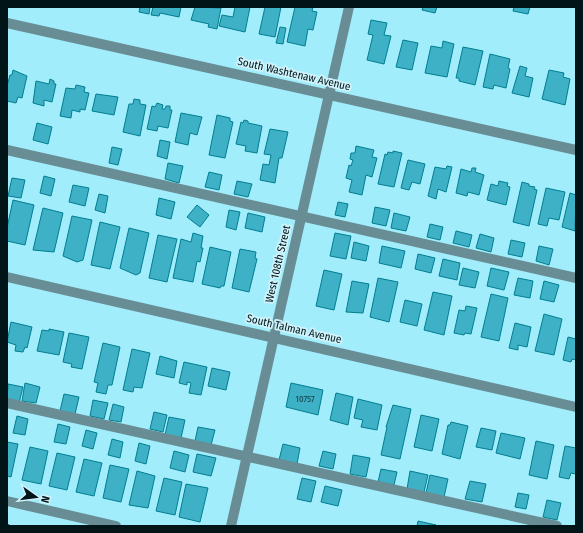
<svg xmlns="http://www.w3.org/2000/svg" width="583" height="533" font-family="'Fira Sans Condensed',sans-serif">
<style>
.building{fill:#3fb1c6;stroke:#007e90}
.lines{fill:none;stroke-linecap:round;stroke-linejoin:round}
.minor{stroke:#688d95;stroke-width:10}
.rail{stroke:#234248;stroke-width:3;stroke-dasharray:6 3;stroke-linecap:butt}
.labels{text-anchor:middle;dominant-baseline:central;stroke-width:3.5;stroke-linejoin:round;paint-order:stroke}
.number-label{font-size:9px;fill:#103b44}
.street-label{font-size:11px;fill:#011418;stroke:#d0f3fb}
</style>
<rect width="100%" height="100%" fill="#a2edfc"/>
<!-- building -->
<g class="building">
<polygon points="135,7 150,7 149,14 139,12 140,8"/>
<polygon points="153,7 181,7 179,17 160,13 159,16 151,15"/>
<polygon points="195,7 221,8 217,29 208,27 209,24 191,20"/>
<polygon points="235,7 250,7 245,32 219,26 222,15 233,17"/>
<polygon points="265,7 281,7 275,37 259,34"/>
<polygon points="295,7 313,7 312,11 317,12 313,30 308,29 305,46 287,42"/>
<polygon points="423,7 437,7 435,13 422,10"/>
<polygon points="514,7 530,7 528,14 513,11"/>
<polygon points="371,20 387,23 384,35 391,36 384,64 367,60 373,35 368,34"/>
<polygon points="280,27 286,28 283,44 276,43"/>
<polygon points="403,40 418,43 412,70 396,67"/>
<polygon points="443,41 454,44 447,77 425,73 431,46 442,48"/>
<polygon points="463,47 483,51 475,85 459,81 459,78 456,78"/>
<polygon points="490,54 510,59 508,68 510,69 506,88 494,85 493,89 483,87"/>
<polygon points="520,66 527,68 525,76 533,78 529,97 512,93"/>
<polygon points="13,70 27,76 22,98 18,97 16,103 7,101 7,86 10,75 12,75"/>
<polygon points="549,70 564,73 563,77 570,79 565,105 542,99"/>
<polygon points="50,79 54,81 54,84 56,84 52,102 44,100 44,106 33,103 36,81 49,84"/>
<polygon points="76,85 85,87 84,92 89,93 85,110 80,109 80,112 72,110 71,118 60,116 66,88 75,89"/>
<polygon points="96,94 118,97 114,115 92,111"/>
<polygon points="134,99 140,100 140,104 146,105 140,136 123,132 129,104 133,104"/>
<polygon points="157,103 163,105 162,109 165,109 166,106 170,106 170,110 172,110 168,128 158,126 157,131 147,129 152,106 155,107"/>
<polygon points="181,113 202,117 197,135 190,133 188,145 175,142"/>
<polygon points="217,115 230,118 230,121 233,122 225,158 209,155"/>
<polygon points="244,120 248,121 248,123 262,126 257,153 245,151 246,146 236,144 241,122 243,123"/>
<polygon points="37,123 52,127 48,144 33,140"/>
<polygon points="270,129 288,132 282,158 279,158 275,183 260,180 263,164 269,165 271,155 264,154"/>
<polygon points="160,140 170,142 167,159 157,156"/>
<polygon points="356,146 374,150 372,157 377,158 372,177 366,175 362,195 349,192 352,180 346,178 349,165 351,166 353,160 350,159 351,153 355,153"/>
<polygon points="112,147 122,149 118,165 109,163"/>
<polygon points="393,151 402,153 394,187 378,184 385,154 387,155 388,152 393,153"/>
<polygon points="408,160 425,164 420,184 412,182 409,190 401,188"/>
<polygon points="168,163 183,166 179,183 165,179"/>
<polygon points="447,166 452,167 446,192 438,189 436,199 428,196 435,167 446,169"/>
<polygon points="472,168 476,168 475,172 484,175 479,195 468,192 467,196 456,193 461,169 471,172"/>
<polygon points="209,172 222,175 219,190 205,187"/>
<polygon points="44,176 55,179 51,196 40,193"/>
<polygon points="12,178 25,180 21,198 8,196"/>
<polygon points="237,181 252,184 248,197 234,194"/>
<polygon points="499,181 508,183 507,186 510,187 506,205 487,200 491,184 498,186"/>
<polygon points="522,182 529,184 529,186 535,187 534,189 537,190 529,226 513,222"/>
<polygon points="73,185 89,188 85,206 69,202"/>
<polygon points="546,188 565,192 559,220 549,218 547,226 538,224"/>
<polygon points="570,193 576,195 575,231 562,227"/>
<polygon points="99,194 108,196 105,213 95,210"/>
<polygon points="159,198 175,202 171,219 156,215"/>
<polygon points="13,200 34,205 25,245 7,241 7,228"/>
<polygon points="338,202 348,204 345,217 335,215"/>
<polygon points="197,205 209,215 200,227 187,217"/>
<polygon points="375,207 390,210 386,226 372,223"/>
<polygon points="43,208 63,213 54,252 33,250"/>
<polygon points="229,210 240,212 236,230 226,227"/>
<polygon points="248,213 265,217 262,232 245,228"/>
<polygon points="394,213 410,217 406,231 391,228"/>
<polygon points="72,216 92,220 83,260 77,262 63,256"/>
<polygon points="100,222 120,227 110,269 91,265"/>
<polygon points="430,224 443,227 440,240 427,237"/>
<polygon points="129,228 149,233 140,273 136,275 120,268"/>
<polygon points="456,231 472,235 469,247 453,243"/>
<polygon points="193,233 203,236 201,248 203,248 200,262 197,261 193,282 173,278 181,239 191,242"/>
<polygon points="335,233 351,236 346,259 330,256"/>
<polygon points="480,234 494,238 491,252 476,248"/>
<polygon points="158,235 177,239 167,282 149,278"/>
<polygon points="511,240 525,243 522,257 508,254"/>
<polygon points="354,242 369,246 366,261 351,258"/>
<polygon points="382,246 405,251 401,268 379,263"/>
<polygon points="539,246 553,249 549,265 536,261"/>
<polygon points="210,247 231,252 224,286 221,286 220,288 202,284"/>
<polygon points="240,249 256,252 255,258 257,259 249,292 232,288"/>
<polygon points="418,254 435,258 431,273 415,269"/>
<polygon points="443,259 460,263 457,280 439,276"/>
<polygon points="463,268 479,272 475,288 459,285"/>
<polygon points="491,268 509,272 504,290 487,286"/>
<polygon points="324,270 342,274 334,310 316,306"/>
<polygon points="378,278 398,282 389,322 370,317"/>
<polygon points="518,278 533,281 530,298 514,295"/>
<polygon points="352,281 369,284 363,313 346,312"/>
<polygon points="544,281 559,285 554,302 540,299"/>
<polygon points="433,292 452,296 444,335 424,330"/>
<polygon points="491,294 508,298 499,341 481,337"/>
<polygon points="405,300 422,304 417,326 400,322"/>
<polygon points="466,306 477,308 471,334 465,333 464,335 454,333 459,310 465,311"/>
<polygon points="544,314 562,319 554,355 535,351"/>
<polygon points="11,322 32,327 27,348 25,347 23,352 15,351 16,345 7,342"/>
<polygon points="515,323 531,327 527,347 518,345 518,350 509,348"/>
<polygon points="49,329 64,332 59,355 37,351 42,330 49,331"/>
<polygon points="69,333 89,337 82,369 71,367 72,364 63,362"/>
<polygon points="568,337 576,339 576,360 572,359 571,362 563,360"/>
<polygon points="103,343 120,347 112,385 108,385 106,394 96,392 98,383 94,382"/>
<polygon points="132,349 150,353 142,388 134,387 133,392 123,390"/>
<polygon points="160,356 177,361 174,378 156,374"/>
<polygon points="184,362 207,367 201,395 189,393 191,383 187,382 187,385 179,383"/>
<polygon points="212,368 230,372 226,390 208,386"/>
<polygon points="25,383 40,387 36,403 22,401"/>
<polygon points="291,383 323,390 318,415 286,407"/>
<polygon points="8,384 23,387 19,403 7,400"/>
<polygon points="336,393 353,397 348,425 330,420"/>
<polygon points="64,394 79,397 75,414 60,411"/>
<polygon points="358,399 382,405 377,430 361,427 363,420 354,418"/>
<polygon points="93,400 108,403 104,419 90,416"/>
<polygon points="113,404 124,407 121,422 109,420"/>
<polygon points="393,405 411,409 400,459 381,455 387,427 386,427"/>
<polygon points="154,412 167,415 163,432 150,429"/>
<polygon points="421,415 439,419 432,451 414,447"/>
<polygon points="17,416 28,419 25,435 13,433"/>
<polygon points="169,417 185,420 181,438 165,435"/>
<polygon points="451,422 468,426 460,459 442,454 448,425 450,425"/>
<polygon points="58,424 70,427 66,444 54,442"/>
<polygon points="198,427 215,430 211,445 195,441"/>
<polygon points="481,428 496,431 492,450 476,447"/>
<polygon points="86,430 97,433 93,449 82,446"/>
<polygon points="501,433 525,438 520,459 496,453"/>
<polygon points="112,439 123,442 120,458 108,455"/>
<polygon points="536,441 554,445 547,479 529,475"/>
<polygon points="7,442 18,444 11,477 7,476"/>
<polygon points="139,443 150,446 146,464 135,461"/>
<polygon points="283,444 300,448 297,464 279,460"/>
<polygon points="565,446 576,448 576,474 571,473 569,479 559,477"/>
<polygon points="30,447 48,451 41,484 22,480"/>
<polygon points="174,451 189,455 185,472 170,468"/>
<polygon points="323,451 336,454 333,469 319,466"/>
<polygon points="57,453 75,457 67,490 49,486"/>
<polygon points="197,454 216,458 211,476 193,472"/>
<polygon points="353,455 370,458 366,477 350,474"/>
<polygon points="84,459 102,463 94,496 76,492"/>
<polygon points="110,465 129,469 121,502 103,498"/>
<polygon points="381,469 397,472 394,485 378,482"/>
<polygon points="137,471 155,476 148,508 129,505"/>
<polygon points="410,471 428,475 424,492 407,489"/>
<polygon points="430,475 448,479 444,497 426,493"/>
<polygon points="164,478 182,482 175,515 156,511"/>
<polygon points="302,478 316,481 311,502 297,499"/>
<polygon points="470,481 486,484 482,502 465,499"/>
<polygon points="186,484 208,488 200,522 179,517"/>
<polygon points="325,486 342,490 338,506 321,502"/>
<polygon points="518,493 529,495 526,509 515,507"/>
<polygon points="547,500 561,503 557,520 543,517"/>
<polygon points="418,521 436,525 417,526"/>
</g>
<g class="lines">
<!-- minor -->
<g class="minor">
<polyline points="7,23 576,150"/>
<polyline points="7,150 576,278"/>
<polyline points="7,277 576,407"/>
<polyline points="7,403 557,526"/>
<polyline points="7,501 116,526"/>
<polyline points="231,526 349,7"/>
</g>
<!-- rail -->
<polyline class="rail" points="7,525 9,526"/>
</g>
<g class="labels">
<!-- number labels -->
<g class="number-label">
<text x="305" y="399">10757</text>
</g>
<!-- street labels -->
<g class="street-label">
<text transform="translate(294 74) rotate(13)">South Washtenaw Avenue</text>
<text transform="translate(278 264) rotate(-77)">West 108th Street</text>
<text transform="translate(294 329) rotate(13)">South Talman Avenue</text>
</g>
</g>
<!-- border -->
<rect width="583" height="533" fill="none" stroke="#011418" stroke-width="16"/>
<!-- north arrow -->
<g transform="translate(36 497) rotate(104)" stroke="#d0f3fb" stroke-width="3" paint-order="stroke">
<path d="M0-3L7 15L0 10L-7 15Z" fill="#011418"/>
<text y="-6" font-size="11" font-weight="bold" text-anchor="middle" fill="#011418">N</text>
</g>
</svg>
